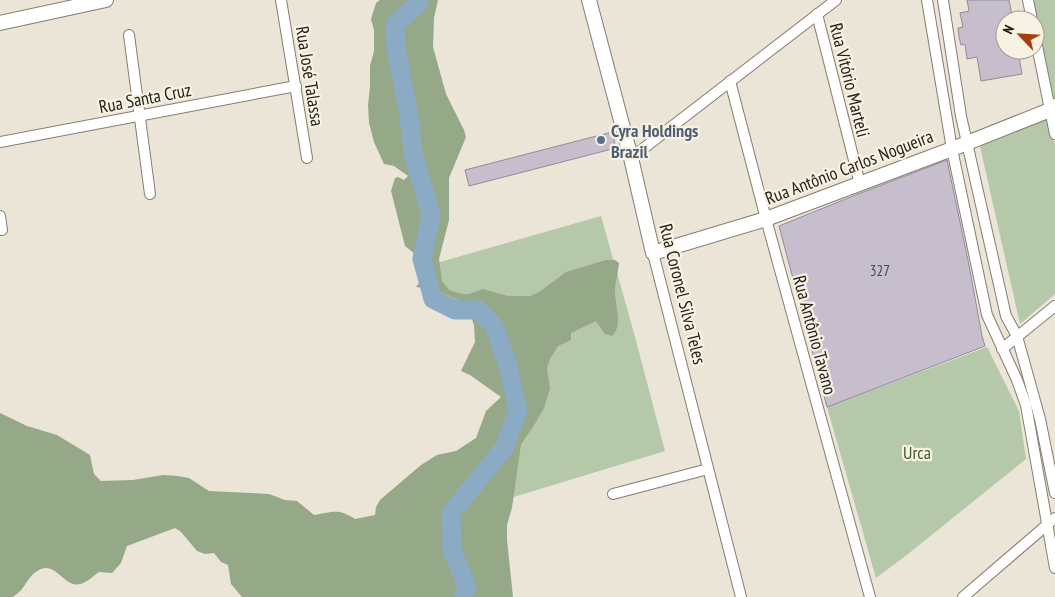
<svg xmlns="http://www.w3.org/2000/svg" width="1055" height="597" font-family="'PT Sans Narrow',sans-serif">
<style>
.green{fill:#b6c8aa}
.forest{fill:#95a888}
.lines{fill:none;stroke-linecap:round;stroke-linejoin:round}
.river{stroke:#8aabc3;stroke-width:19}
.building{fill:#c6becc;stroke:#928b98}
.minor-casing{stroke:#837e70;stroke-width:12}
.major-casing{stroke:#837e70;stroke-width:16}
.minor{stroke:#fff;stroke-width:10}
.major{stroke:#fff;stroke-width:14}
.service-dot{fill:#5c6f8a;stroke:#f8f2e3;stroke-width:2}
.labels{text-anchor:middle;dominant-baseline:central;stroke-width:4.5;stroke-linejoin:round;paint-order:stroke}
.number-label{font-size:15px;fill:#4b4846}
.street-label{font-size:18px;fill:#22201a;stroke:#f8f2e3}
.service-label{font-size:18px;font-weight:bold;fill:#4e5e75;stroke:#f8f2e3;text-anchor:start}
.park-label{font-size:18px;fill:#3e5928;stroke:#f8f2e3}
</style>
<rect width="100%" height="100%" fill="#eae5d6"/>
<!-- green -->
<g class="green">
<polygon points="1028,0 1055,0 1055,106 1050,110 1035,35 1035,20"/>
<polygon points="1048,114 1055,145 1055,294 1020,324 979,142"/>
<polygon points="601,216 634,333 665,451 458,514 522,412 482,304 457,303 437,297 433,264"/>
<polygon points="987,347 1019,411 1026,459 908,554 876,578 827,407"/>
</g>
<!-- forest -->
<path class="forest" d="M380,0H438L434,18L433,47L446,94L464,130L466,137L449,178V220L439,259L442,281L449,290L462,294H469L483,289L508,296H530L539,292L566,272L606,260H615L619,263C618,272 616,280 615,288C614,303 624,325 612,336L605,334L596,321L571,333V340L558,346L550,359L547,368L550,388L544,408L533,427L521,444L512,508L507,525V540L513,597H242L231,584L228,565L221,562L214,553L205,554L197,551L181,532L175,528L127,546L121,563L112,573L99,572C94,575 89,581 83,583C66,591 57,562 41,569C31,573 28,581 22,589C20,592 16,594 13,597H0V413L27,426L57,435L90,455L94,474L101,481L133,480L163,475L178,476L189,478L209,491L269,494L285,500L297,501L314,515C333,512 338,508 355,519L375,515L376,507L380,500L421,465L437,455L456,451L476,438L486,411L501,397L470,375L461,371L475,342L474,325L468,309L456,299L439,291L424,288L416,287L425,275L427,267L425,262L405,246L391,191L395,178L398,177L404,180L408,176L394,166L384,164L374,142L369,123L368,105L370,86V66L374,51V30L371,19L376,3Z"/>
<g class="lines">
<!-- river -->
<polyline class="river" points="419,0 418,4 395,24 396,48 409,117 413,153 431,215 422,259 433,299 455,310 479,310 494,326 508,366 518,410 504,448 451,513 452,550 467,587 464,597"/>
</g>
<!-- building -->
<g class="building">
<polygon points="967,0 1009,0 1013,20 1005,20 1005,50 1018,50 1022,74 981,81 977,57 967,59 965,44 961,45 959,37 958,28 963,27 960,13 969,11"/>
<polygon points="612,132 616,148 469,186 465,170"/>
<polygon points="947,160 969,265 982,336 985,346 827,407 779,226 853,196"/>
</g>
<g class="lines">
<!-- minor casing -->
<g class="minor-casing">
<g id="minor">
<polyline points="281,0 307,158"/>
<polyline points="927,0 952,149 987,315 1017,380 1026,405 1055,568"/>
<polyline points="943,0 961,116 1006,316 1017,336 1040,419 1055,493"/>
<polyline points="1028,0 1032,20"/>
<polyline points="817,14 860,184"/>
<polyline points="129,35 150,194"/>
<polyline points="1035,36 1055,134"/>
<polyline points="730,81 766,219 870,597"/>
<polyline points="0,142 296,86"/>
<polyline points="631,158 836,0"/>
<polyline points="0,216 2,230"/>
<polyline points="653,253 741,597"/>
<polyline points="1002,349 1055,306"/>
<polyline points="613,494 708,469"/>
<polyline points="963,597 1055,518"/>
</g>
</g>
<!-- major casing -->
<g class="major-casing">
<g id="major">
<polyline points="589,0 631,158 653,253 766,219 952,149 1050,110 1055,106"/>
<polyline points="0,23 106,0"/>
</g>
</g>
<!-- minor -->
<use href="#minor" class="minor"/>
<!-- major -->
<use href="#major" class="major"/>
</g>
<!-- markers -->
<circle class="service-dot" cx="601" cy="140" r="5"/>
<g class="labels">
<!-- number labels -->
<g class="number-label">
<text x="880" y="270">327</text>
</g>
<!-- street labels -->
<g class="street-label">
<text transform="translate(310 76) rotate(81)">Rua José Talassa</text>
<text transform="translate(850 80) rotate(76)">Rua Vitório Marteli</text>
<text transform="translate(145 98) rotate(-11)">Rua Santa Cruz</text>
<text transform="translate(849 167) rotate(-21)">Rua Antônio Carlos Nogueira</text>
<text transform="translate(683 294) rotate(76)">Rua Coronel Silva Teles</text>
<text transform="translate(815 335) rotate(75)">Rua Antônio Tavano</text>
</g>
<!-- service labels -->
<g class="service-label">
<text x="611" y="130">Cyra Holdings<tspan x="611" dy="21">Brazil</tspan></text>
</g>
<!-- park labels -->
<g class="park-label">
<text x="917" y="452">Urca</text>
</g>
</g>
<!-- north arrow -->
<g transform="translate(1020 35) rotate(295)"><circle r="24" fill="#f8f2e3" stroke="#a29e93"/>
<path d="M0-4L9 19L0 12L-9 19Z" fill="#a43f0d"/>
<text y="-8" font-size="14" font-weight="bold" text-anchor="middle" fill="#22201a">N</text>
</g>
</svg>
